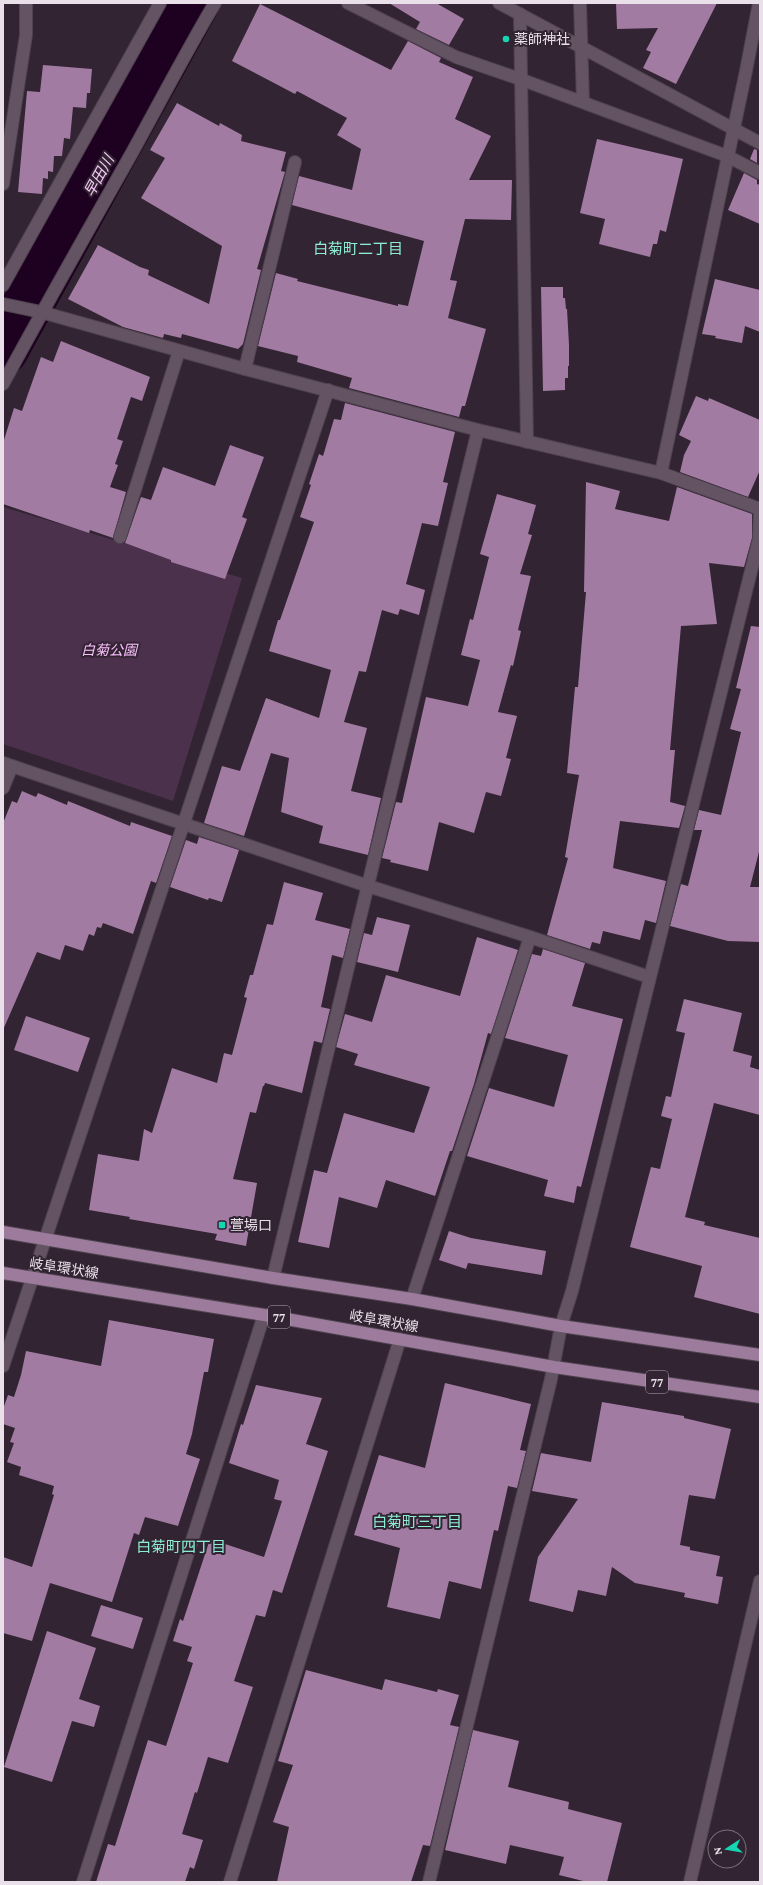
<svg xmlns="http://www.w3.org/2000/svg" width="763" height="1885" font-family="'Crimson Pro','Noto Sans JP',serif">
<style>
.green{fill:#4c314d}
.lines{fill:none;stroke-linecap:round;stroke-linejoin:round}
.river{stroke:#1e0120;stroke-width:51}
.building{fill:#a27ba3}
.minor-casing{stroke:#4f424f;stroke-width:14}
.tertiary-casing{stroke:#4f424f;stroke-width:14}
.primary-casing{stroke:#4f424f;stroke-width:14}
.minor{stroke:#635363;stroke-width:12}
.tertiary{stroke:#635363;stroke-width:12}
.primary{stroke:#9c7b9c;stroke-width:12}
.poi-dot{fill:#15d5b3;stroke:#322432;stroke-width:1.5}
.labels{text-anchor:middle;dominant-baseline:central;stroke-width:4;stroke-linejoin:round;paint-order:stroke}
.shield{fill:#322432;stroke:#b3a8b3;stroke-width:1}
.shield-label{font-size:13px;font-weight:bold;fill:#eae0ea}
.poi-label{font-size:14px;fill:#eae0ea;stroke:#322432;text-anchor:start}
.park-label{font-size:14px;font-style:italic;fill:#fbc0fd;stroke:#322432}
.street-label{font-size:14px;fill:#eae0ea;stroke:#322432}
.water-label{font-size:15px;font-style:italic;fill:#f7c7f8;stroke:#322432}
.neighbourhood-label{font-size:15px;fill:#8ceed5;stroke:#322432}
</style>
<rect width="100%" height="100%" fill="#322432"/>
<!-- green -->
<polygon class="green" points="3,507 242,578 173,801 3,744"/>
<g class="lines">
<!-- river -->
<polyline class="river" points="3,350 194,3"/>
</g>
<!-- building -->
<g class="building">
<polygon points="389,3 436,3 464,19 449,45 416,29 420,22"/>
<polygon points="616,3 717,3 676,84 643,68 651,52 646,50 658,28 617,29"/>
<polygon points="260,4 391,70 408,41 441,58 439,62 473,77 455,119 491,136 469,180 512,180 511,220 465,219 450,280 457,281 448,318 486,329 465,406 462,406 459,417 349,388 352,378 297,362 298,356 258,346 276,273 298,279 297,281 398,306 398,304 408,306 424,241 292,205 299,176 352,190 361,149 337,135 347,118 297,91 295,94 232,61"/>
<polygon points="43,65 92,69 90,93 87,93 86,108 73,107 70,139 64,138 62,156 54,156 53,172 48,171 48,179 43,178 42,194 18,192 27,91 40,92"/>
<polygon points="177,103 219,126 220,123 242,135 241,141 286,152 281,171 285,172 257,269 261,270 243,344 238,349 182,334 181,338 164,334 163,338 123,327 68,299 98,245 140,267 149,270 148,275 209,304 222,246 141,198 165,158 150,150"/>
<polygon points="597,139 683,159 666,232 660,230 657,244 653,244 650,257 599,244 605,219 580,213"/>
<polygon points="754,149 757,150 757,163 750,159"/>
<polygon points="744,173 757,180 757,184 760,185 760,224 728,210"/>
<polygon points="715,279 760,290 760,332 745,326 742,343 715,338 716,336 702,334"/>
<polygon points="541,287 563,287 563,298 565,298 566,309 567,309 569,345 569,366 568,366 568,378 565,378 565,390 543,391"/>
<polygon points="61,341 150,377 142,401 131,397 117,439 123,441 115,464 118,465 110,487 126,492 113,538 90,530 89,533 3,504 3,443 14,408 22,411 41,357 53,362"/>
<polygon points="696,396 708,401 709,398 760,420 760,470 748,497 680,472 684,455 691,441 679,435"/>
<polygon points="345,403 455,432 443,482 448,483 438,526 422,523 406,584 425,590 419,615 400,609 398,615 382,610 366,672 359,671 344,722 367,728 351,791 381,798 368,855 319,843 323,826 281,812 289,758 271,753 244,836 204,823 222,766 240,771 266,698 319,718 331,670 269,651 278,620 280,620 314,522 300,517 311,485 309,484 319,454 323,456 334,419 341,420"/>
<polygon points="230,445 264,457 242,517 247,519 225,579 171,562 171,560 125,543 141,497 151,500 163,467 215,486"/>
<polygon points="586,482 620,491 615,509 669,521 677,487 752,514 752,538 744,567 709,563 717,624 681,626 670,750 675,750 670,802 685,806 679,828 620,821 613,868 666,881 656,923 645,920 640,940 603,931 600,944 592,942 590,949 547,935 568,858 565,857 579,775 567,773 575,687 578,687 586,592 584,592"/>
<polygon points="497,494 536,505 528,534 532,535 520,574 531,576 518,630 521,631 513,666 511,665 498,712 517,716 506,758 511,759 501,796 486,792 474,833 439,822 428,871 390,862 391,860 382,858 396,802 402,803 426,697 468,706 480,660 461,655 470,619 473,620 489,557 480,554"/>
<polygon points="751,626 760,627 760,848 750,887 760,887 760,942 728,941 670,926 681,884 688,886 702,830 694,830 699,810 721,815 741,732 730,729 741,689 736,688"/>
<polygon points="22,791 36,797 38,793 67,805 68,801 130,826 131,822 172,836 156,883 151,881 133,934 103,923 101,928 97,927 94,936 89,934 83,951 65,945 60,960 37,952 3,1030 3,823 12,801 17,803"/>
<polygon points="199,837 239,850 222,902 209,898 208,900 170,887 186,840 197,844"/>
<polygon points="284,882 323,893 315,920 350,929 343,958 332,955 321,1007 330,1009 322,1043 314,1041 302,1093 265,1083 264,1086 263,1086 256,1113 250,1112 233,1179 257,1183 246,1246 215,1240 217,1234 129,1219 130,1217 89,1210 98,1154 139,1161 144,1129 152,1133 172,1068 217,1083 224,1053 232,1055 247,998 244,997 250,975 253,975 267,924 273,925"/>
<polygon points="377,917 410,925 398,972 357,962 364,933 372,935"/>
<polygon points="477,937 518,950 491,1034 488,1033 474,1084 452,1151 450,1151 435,1196 386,1180 377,1208 339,1197 329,1248 298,1242 314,1170 327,1173 344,1113 414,1133 430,1087 354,1065 358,1054 336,1047 345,1014 372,1022 386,975 460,996"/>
<polygon points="543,949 585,963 572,1006 623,1019 581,1187 577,1186 574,1203 544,1196 548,1180 467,1156 489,1088 554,1107 568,1055 505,1038 532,954 541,956"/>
<polygon points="684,999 742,1013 733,1051 752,1056 750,1067 760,1070 760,1115 714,1103 685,1217 705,1222 704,1225 760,1238 760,1314 694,1297 702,1266 630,1247 651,1167 660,1169 672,1119 661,1116 666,1096 671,1097 685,1033 676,1031"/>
<polygon points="26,1016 90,1038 78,1072 14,1050"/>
<polygon points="449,1231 471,1238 546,1251 542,1275 468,1263 466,1269 439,1260"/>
<polygon points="109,1320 214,1339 208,1372 204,1372 192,1434 186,1454 200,1459 178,1526 145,1517 139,1535 134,1533 112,1602 50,1583 32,1641 3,1633 3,1557 32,1567 54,1495 52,1494 54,1486 19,1475 21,1467 7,1462 14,1443 10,1442 15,1428 3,1424 3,1409 8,1395 14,1397 21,1375 26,1351 101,1366"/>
<polygon points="445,1383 531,1404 520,1450 526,1451 517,1488 508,1486 498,1531 494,1530 481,1589 449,1581 440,1619 387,1607 400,1548 354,1535 379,1455 425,1468"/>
<polygon points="256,1385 322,1398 306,1444 328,1451 282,1593 273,1590 265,1617 256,1615 234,1681 253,1687 228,1763 208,1757 197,1793 195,1792 182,1834 203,1840 194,1869 190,1867 185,1882 96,1882 108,1844 115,1846 148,1740 166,1746 193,1663 187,1661 192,1647 173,1641 180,1619 183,1621 210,1539 264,1557 282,1501 274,1499 279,1480 229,1463 241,1424 243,1425"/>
<polygon points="602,1402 684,1416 684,1418 731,1429 715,1499 689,1495 680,1545 690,1547 690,1550 720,1556 716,1576 723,1577 718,1604 684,1597 685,1593 635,1583 612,1567 606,1596 578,1590 573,1612 529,1601 538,1557 578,1499 532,1491 541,1453 591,1462"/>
<polygon points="101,1605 143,1618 133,1649 91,1636"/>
<polygon points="47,1631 96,1648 79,1699 100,1706 94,1727 72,1721 52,1782 4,1767"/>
<polygon points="306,1670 382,1690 385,1679 437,1692 438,1689 459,1695 450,1725 459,1727 430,1846 423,1845 411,1882 277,1882 289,1827 273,1822 293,1765 278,1761"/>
<polygon points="473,1730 519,1741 508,1787 569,1802 568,1809 622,1823 607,1882 587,1882 559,1875 564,1857 510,1845 506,1864 445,1850"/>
</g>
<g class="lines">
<!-- minor casing -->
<g class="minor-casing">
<g id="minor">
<polyline points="348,3 456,57 520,79 727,156 760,173"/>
<polyline points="499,3 760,143"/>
<polyline points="580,3 583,102"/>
<polyline points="520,14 527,442"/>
<polyline points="3,184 26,35 26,3"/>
<polyline points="3,285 160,3"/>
<polyline points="3,304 41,312 245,369 478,430 661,473 760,509"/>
<polyline points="245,369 295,162"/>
<path d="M3,384C45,306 89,229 133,151C160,102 186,52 215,3"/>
<polyline points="661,473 746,71 759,3"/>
<polyline points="120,537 179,351"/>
<polyline points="3,763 368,886 530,937 649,977"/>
<polyline points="3,788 12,766"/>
<polyline points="273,1278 478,430"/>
<polyline points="412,1299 530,937"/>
<polyline points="3,1366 328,390"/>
<polyline points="83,1882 264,1315"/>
<polyline points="230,1882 400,1339"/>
<polyline points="429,1882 551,1379 561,1326 572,1291 759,539 760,508"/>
</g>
</g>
<!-- tertiary casing -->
<g class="tertiary-casing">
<polyline id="tertiary" points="690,1882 760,1581"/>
</g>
<!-- primary casing -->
<g class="primary-casing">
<g id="primary">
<polyline points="3,1232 273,1278 412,1299 561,1326 760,1355"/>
<polyline points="3,1273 264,1315 554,1367 760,1397"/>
</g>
</g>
<!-- minor -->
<use href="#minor" class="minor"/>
<!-- tertiary -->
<use href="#tertiary" class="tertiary"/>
<!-- primary -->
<use href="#primary" class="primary"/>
</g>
<!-- markers -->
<g class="poi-dot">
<circle cx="506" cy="39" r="4"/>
<rect x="218" y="1221" width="8" height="8" rx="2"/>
</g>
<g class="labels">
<!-- shield labels -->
<g class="shield">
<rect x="268" y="1306" width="22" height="22" rx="3"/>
<rect x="646" y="1371" width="22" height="22" rx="3"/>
</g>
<g class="shield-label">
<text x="279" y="1317">77</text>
<text x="657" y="1382">77</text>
</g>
<!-- poi labels -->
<g class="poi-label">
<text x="514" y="39">薬師神社</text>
<text x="230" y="1225">萱場口</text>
</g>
<!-- park labels -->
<g class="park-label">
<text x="109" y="650">白菊公園</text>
</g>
<!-- street labels -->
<g class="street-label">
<text transform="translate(64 1268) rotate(9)">岐阜環状線</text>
<text transform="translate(384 1321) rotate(10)">岐阜環状線</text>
</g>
<!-- water labels -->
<g class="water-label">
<text transform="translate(99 176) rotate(-61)">早田川</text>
</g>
<!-- neighbourhood labels -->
<g class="neighbourhood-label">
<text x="358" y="249">白菊町二丁目</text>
<text x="417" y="1522">白菊町三丁目</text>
<text x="181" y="1547">白菊町四丁目</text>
</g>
</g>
<!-- border -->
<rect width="763" height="1885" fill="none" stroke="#eae0ea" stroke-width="8"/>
<!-- north arrow -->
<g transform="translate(727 1849) rotate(258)"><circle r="19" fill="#322432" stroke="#7c6f7c"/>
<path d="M0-3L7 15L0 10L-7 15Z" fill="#15d5b3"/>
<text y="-6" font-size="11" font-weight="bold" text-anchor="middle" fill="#eae0ea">N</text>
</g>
</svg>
